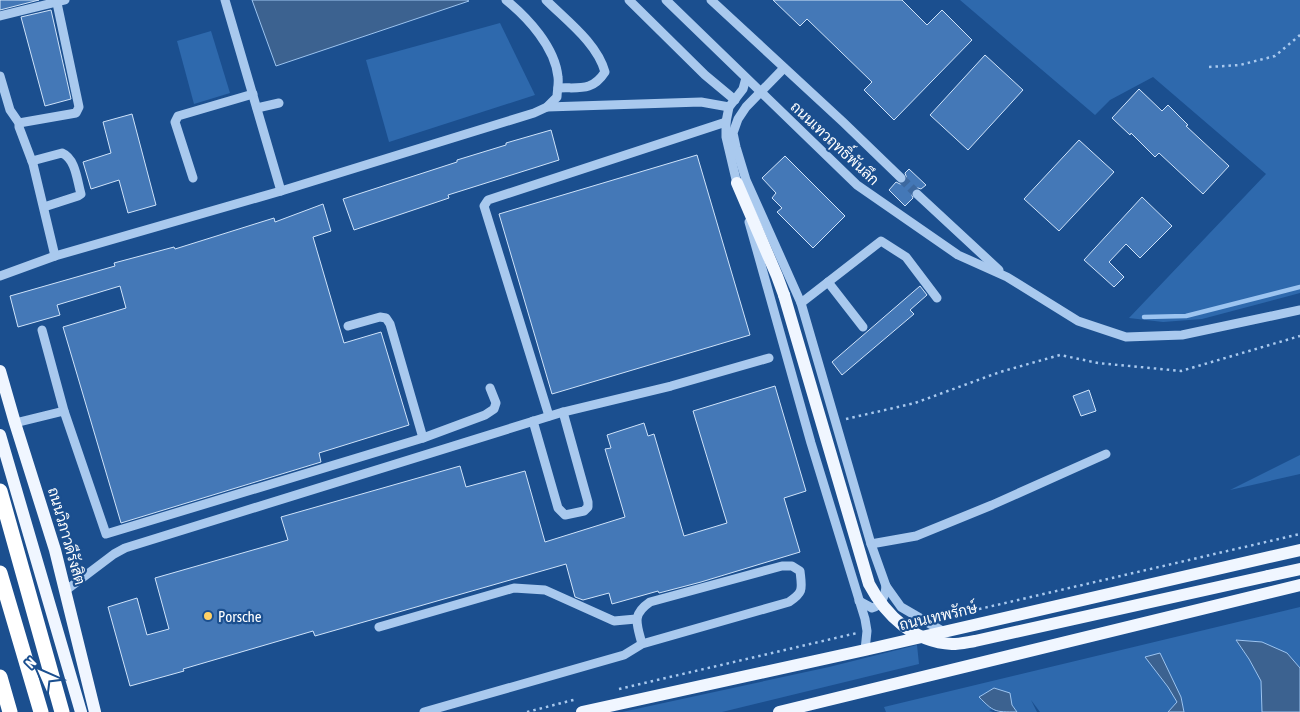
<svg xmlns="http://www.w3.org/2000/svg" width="1300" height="712" font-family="'Asap Condensed',Sarabun,sans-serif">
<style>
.green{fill:#2e69ad}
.water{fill:#3c6290;stroke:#9cc4f0}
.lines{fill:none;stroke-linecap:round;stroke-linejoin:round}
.stream{stroke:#9cc4f0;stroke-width:4.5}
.building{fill:#4478b7;stroke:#cfe3fa}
.minor-tunnel{stroke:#3d69a0;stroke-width:9;stroke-dasharray:9 4.5;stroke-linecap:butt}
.path{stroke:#a9c9ee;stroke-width:2.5;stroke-dasharray:2.5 4;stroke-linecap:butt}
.minor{stroke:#a9c9ee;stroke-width:9}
.major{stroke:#f0f6ff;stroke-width:12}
.highway{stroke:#fff;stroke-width:15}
.major-bridge{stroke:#f0f6ff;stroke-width:12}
.poi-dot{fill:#ffd166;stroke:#1b4f8f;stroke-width:2}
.labels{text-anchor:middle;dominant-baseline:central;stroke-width:4.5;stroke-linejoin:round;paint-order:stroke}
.street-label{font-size:15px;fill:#fff;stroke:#1b4f8f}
.poi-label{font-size:15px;fill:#fff;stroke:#1b4f8f;text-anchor:start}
</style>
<rect width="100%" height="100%" fill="#1b4f8f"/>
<!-- green -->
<g class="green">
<polygon points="960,0 1300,0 1300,293 1202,319 1163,322 1129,318 1266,174 1153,77 1110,100 1095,115"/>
<polygon points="500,23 535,95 389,142 366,60"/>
<polygon points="211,31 230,93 194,104 177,41"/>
<polygon points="1300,455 1300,474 1230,490"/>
<polygon points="1300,607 1300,668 1287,653 1236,641 1249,659 1261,681 1262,712 1184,712 1181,697 1145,657 1168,687 1177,702 1168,712 1040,712 1031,700 1037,712 1017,712 1012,705 989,710 993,712 886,712 884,707"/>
<polygon points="917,645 919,664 722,712 622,712 829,667"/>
</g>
<!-- water -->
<g class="water">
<polygon points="252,0 467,0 469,1 276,66"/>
<polygon points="1236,640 1262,642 1287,653 1300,668 1300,712 1262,712 1261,681 1249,659"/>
<polygon points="1160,653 1181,697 1184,712 1168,712 1177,702 1168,687 1145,657"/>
<path d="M994,688L1010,693L1012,705L1017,712C994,712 994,712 979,697Z"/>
</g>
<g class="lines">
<!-- stream -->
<polyline class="stream" points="1144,317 1186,316 1300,287"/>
</g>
<!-- building -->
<g class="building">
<polygon points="0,0 39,0 0,10"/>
<polygon points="773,0 902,0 927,25 942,10 972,40 894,120 864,90 872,82 807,19 800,26"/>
<polygon points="51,10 71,99 45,106 21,17"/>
<polygon points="985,55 1023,90 968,150 930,115"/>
<polygon points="1139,89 1162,111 1168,105 1188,125 1186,126 1229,166 1203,194 1159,153 1155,157 1131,133 1130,135 1112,118"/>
<polygon points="132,114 156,205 128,213 119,180 91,189 83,162 111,153 103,122"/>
<polygon points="551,130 559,160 448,195 449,198 354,230 343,199 457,162 457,160 506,145 506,143"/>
<polygon points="1079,140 1114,172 1059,231 1024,199"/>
<polygon points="697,155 750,335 552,394 499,214"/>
<polygon points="785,156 845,216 813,248 777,212 782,208 772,198 776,193 762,178"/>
<polygon points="909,169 926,185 921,189 918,188 913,189 911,193 913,198 905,206 889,190 896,182 900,184 905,183 907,179 905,173"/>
<polygon points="1142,197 1172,226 1140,258 1126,244 1109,262 1124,277 1114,287 1084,260"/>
<polygon points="323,204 331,231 313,237 344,343 381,332 409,425 319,453 321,462 121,523 63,327 126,308 120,286 57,305 60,315 18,327 10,296 115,266 114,263 174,247 175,249 274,218 275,222"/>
<polygon points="920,286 927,295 910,310 914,314 842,375 832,362"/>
<polygon points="775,386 806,491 784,498 800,552 701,582 659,593 658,591 612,604 609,593 583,600 575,597 566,564 315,636 313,631 183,669 184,671 130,686 108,607 137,598 147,635 169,629 155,578 288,540 281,517 460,466 466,487 525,471 545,542 625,517 605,449 611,448 607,435 644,423 648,436 654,434 684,536 727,523 693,411"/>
<polygon points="1089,390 1096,411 1081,416 1073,396"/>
</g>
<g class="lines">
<!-- minor-tunnel -->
<polyline class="minor-tunnel" points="901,178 917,194"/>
<!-- path -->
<g class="path">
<polyline points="1209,67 1240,65 1275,56 1300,35"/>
<polyline points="846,419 915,403 1000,372 1060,355 1098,363 1181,371 1300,336"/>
<polyline points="941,618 1300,534"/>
<polyline points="619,689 857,633"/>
<polyline points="527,712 577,699"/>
</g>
<!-- minor -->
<g class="minor">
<path d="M225,0L281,191L534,113L547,107L557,97C557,91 559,84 558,77C555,47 528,18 506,0"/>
<path d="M546,0C567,21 597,43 605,72C592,92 579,87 558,88"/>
<polyline points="629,0 705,75 735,100"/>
<polyline points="666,0 857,185 958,255 1007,277 1078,321 1126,337 1182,335 1300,310"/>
<polyline points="711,0 843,122 901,178"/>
<polyline points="0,16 65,0"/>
<polyline points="784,68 746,107 738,119 733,133 736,147 746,180 801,303 871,544 886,586 901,607 944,632"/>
<polyline points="0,76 10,110 19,123 19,127 33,164 55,256"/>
<polyline points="547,107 701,102 729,107"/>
<polyline points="257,108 279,103"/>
<polyline points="19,123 76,113 79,107 57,3"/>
<path d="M32,161L62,153C76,159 77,181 81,194L78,196L44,207"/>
<polyline points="193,178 175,122 178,116 253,94"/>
<polyline points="738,188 726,137 726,122 729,107 743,89 746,78"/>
<polyline points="917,194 999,270"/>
<polyline points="749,222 811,443 865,619 867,631 865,650"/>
<polyline points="0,276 55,256 281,191"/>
<polyline points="828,282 863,327"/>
<polyline points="801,303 881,241 906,257 937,298"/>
<polyline points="348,326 380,317 386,318 390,324 423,438"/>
<polyline points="42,330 64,411 106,534 423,438 485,415 494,409 496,403 490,388"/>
<polyline points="549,416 484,206 488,200 726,122"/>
<polyline points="533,421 558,508 565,515 584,511 588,507 588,502 563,412"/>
<polyline points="15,423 64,411"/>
<polyline points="871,544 916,536 992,505 1106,454"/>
<polyline points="65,591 114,554 125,548 563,412 671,386 769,358"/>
<path d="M859,601L872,608C882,605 885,597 886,586"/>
<polyline points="379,627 514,588 545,590 614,621 636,619"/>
<path d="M424,712L624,655L642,644L789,602C804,592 802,589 800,571L792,566H782L650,602C631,615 637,624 642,644"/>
</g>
<!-- major -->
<g class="major">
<polyline points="737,183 777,276 784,295"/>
<polyline points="0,371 15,423 55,550 95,712"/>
<polyline points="0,435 81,712"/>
<polyline points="1268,576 1300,569"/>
<polyline points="582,712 865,650 1300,550"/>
<polyline points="779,712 1300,585"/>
</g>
<!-- highway -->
<g class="highway">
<polyline points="0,491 62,712"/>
<polyline points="0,573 41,712"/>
<polyline points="0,677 10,712"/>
</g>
<!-- major-bridge -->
<path class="major-bridge" d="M784,295L869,584C886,616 914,642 952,644C960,644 968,642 975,641L1268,576"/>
</g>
<!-- markers -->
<circle class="poi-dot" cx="208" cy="616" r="5"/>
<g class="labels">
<!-- street labels -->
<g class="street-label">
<text transform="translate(835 143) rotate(43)">ถนนเทวฤทธิ์พันลึก</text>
<text transform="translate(67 536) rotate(74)">ถนนวิภาวดีรังสิต</text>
<text transform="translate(938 616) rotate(-13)">ถนนเทพรักษ์</text>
</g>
<!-- poi labels -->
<g class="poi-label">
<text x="218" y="616">Porsche</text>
</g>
</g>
<!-- north arrow -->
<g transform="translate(40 672) rotate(315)" stroke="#1b4f8f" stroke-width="4" paint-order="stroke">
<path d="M0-4L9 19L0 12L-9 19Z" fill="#ffffff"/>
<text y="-8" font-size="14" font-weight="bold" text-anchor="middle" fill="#ffffff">N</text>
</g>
</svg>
